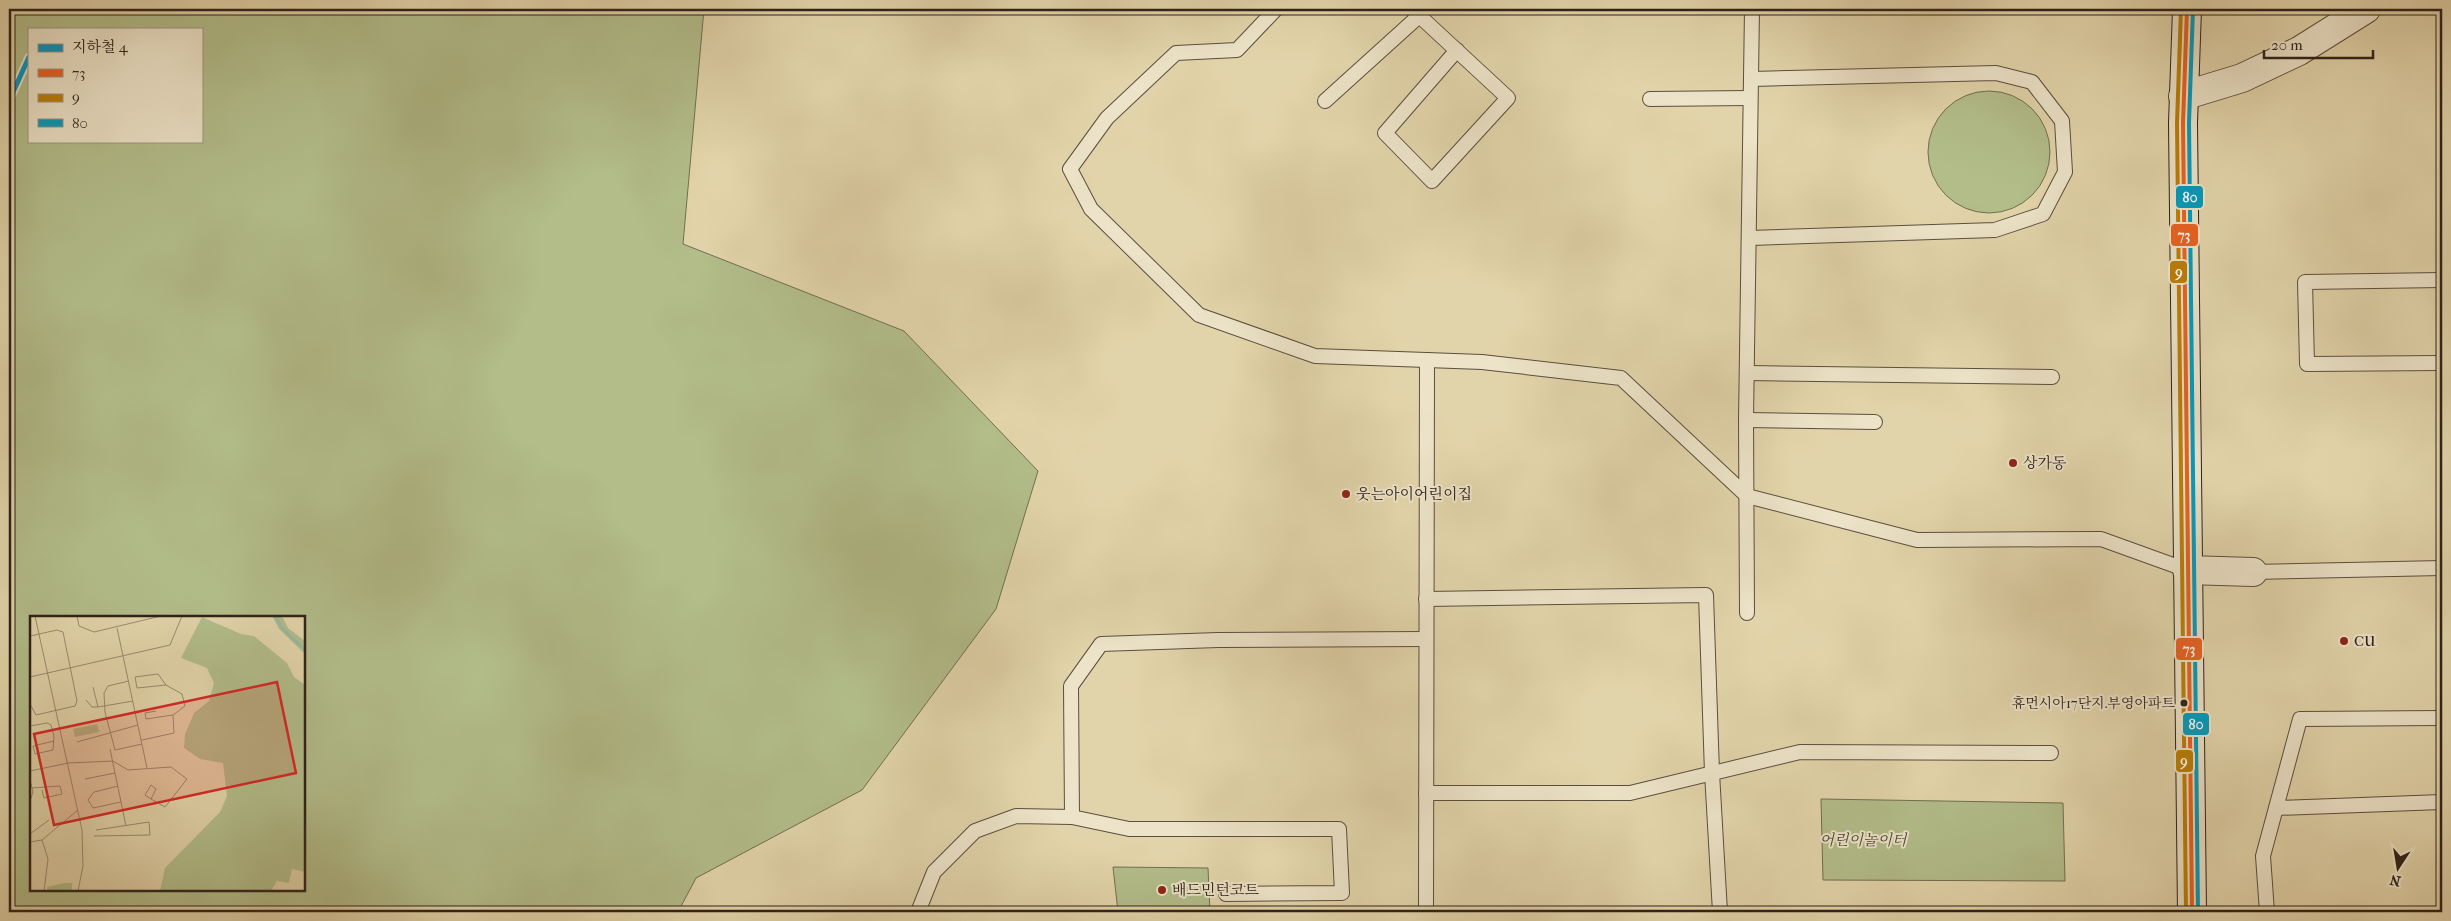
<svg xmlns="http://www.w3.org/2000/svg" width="2451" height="921" font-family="'IM FELL French Canon','Noto Serif KR',serif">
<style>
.green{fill:#b2bd8a;stroke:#706f52;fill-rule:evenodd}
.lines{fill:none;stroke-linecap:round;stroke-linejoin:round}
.lane-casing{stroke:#5b4e3f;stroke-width:16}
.street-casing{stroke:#5b4e3f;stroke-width:30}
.secondary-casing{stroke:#2e211b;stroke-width:30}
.lane{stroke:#ece3c8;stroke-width:14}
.street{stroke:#ece3c8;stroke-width:28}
.secondary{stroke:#ece3c8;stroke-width:28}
.bus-1-casing{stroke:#ece3c8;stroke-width:8}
.bus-2-casing{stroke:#ece3c8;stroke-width:8}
.bus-3-casing{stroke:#ece3c8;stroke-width:8}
.bus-1{stroke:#e86222;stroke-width:4}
.bus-2{stroke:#bb7e08;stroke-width:4}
.bus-3{stroke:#059bbc;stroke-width:4}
.metro-1-casing{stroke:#ece3c8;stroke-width:9}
.metro-1{stroke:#0295c5;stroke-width:5}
.poi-dot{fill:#8f2418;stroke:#ece3c8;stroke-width:2}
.bus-dot{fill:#2e211b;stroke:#ece3c8;stroke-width:2}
.labels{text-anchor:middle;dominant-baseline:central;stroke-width:4;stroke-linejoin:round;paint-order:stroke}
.bus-label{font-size:14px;fill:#2e211b;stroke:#ece3c8;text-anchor:end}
.poi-label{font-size:15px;fill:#2e211b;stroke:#ece3c8;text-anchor:start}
.park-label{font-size:15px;font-style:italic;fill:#4f4837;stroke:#ece3c8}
.inset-river{fill:none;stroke:#95b8a7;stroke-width:2.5}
.inset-road{fill:none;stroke:#9a8c71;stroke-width:1}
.view{fill:#d62828;fill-opacity:0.15;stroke:#d62828;stroke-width:2.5}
.inset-edge{fill:none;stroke:#2e211b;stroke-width:2.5}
.line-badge{stroke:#ece3c8;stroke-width:2}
.badge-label{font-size:14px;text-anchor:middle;font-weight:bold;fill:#fff}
</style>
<rect width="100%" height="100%" fill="#e2d4aa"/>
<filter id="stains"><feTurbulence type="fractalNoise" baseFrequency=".004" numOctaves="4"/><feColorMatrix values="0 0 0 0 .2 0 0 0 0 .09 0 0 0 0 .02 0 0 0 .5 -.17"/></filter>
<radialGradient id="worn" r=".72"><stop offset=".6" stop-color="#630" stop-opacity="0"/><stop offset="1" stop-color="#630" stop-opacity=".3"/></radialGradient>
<!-- green -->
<g class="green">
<path d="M9,9H704L683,244L904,331L1038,471L996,609L862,790L696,878L678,912H9ZM29,29H201V141H29ZM31,617H304V890H31Z"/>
<circle cx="1989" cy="152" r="61"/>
<polygon points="1821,799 2063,803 2065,881 1823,880"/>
<polygon points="1113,867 1208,868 1210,912 1118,912"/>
</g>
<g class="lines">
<!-- lane casing -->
<g class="lane-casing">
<g id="lane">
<polyline points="1276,9 1237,50 1176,53 1107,118 1070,169 1091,209 1199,315 1315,356 1482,362 1621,378 1747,496 1917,540 2101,539 2187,570"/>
<polyline points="1412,9 1508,98 1432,181 1385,133 1457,50"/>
<polyline points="1650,99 1750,98"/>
<polyline points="1325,101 1419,16"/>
<polyline points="1750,238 1995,230 2043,214 2065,172 2062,121 2032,82 1996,73 1752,79"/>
<polyline points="2442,280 2305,282 2307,364 2442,363"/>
<polyline points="1747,373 2052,377"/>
<polyline points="1746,420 1875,422"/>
<polyline points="2253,572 2442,568"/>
<polyline points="1426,599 1706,595 1712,773 1720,912"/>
<polyline points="1747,613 1746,420 1752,9"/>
<polyline points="1426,793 1630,793 1800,752 2051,753"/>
<polyline points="2276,808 2442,802"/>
<polyline points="1226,894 1342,893 1339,829 1129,829 1072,817 1071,686 1101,644 1218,640 1426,639"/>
<polyline points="918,912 934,872 975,831 1016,816 1072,817"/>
<polyline points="1426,912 1427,360"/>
<polyline points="2267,912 2263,856 2300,719 2442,718"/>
</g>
</g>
<!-- street casing -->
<g class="street-casing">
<g id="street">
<polyline points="2183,96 2242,78 2299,51 2366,9"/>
<polyline points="2187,570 2253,572"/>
</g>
</g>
<!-- secondary casing -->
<g class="secondary-casing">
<polyline id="secondary" points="2187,9 2183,123 2192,912"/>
</g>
<!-- lane -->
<use href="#lane" class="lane"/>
<!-- street -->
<use href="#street" class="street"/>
<!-- secondary -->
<use href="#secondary" class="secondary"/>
<!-- bus-1 casing -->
<g class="bus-1-casing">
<polyline id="bus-1" points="2187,9 2183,123 2192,912"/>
</g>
<!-- bus-2 casing -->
<g class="bus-2-casing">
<polyline id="bus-2" points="2181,9 2177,123 2186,912"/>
</g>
<!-- bus-3 casing -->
<g class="bus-3-casing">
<polyline id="bus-3" points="2193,9 2189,123 2198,912"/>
</g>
<!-- bus-1 -->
<use href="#bus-1" class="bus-1"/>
<!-- bus-2 -->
<use href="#bus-2" class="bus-2"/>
<!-- bus-3 -->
<use href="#bus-3" class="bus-3"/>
<!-- metro-1 casing -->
<g class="metro-1-casing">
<polyline id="metro-1" points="9,101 29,57"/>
</g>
<!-- metro-1 -->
<use href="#metro-1" class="metro-1"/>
</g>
<!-- markers -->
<g class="poi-dot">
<circle cx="2013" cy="463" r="5"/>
<circle cx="1346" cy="494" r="5"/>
<circle cx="2344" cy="641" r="5"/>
<circle cx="1162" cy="890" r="5"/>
</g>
<circle class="bus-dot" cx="2184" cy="703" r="4.5"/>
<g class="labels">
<!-- bus labels -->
<g class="bus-label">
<text x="2175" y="703">휴먼시아17단지.부영아파트</text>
</g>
<!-- poi labels -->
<g class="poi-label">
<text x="2023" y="463">상가동</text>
<text x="1356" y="494">웃는아이어린이집</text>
<text x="2354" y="641">CU</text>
<text x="1172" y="890">배드민턴코트</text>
</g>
<!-- park labels -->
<g class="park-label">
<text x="1863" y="840">어린이놀이터</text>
</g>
</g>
<!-- overview -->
<g transform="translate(30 616)">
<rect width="275" height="275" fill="#e2d4aa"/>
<path d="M242,0H252L258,12L275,25V38L249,13ZM172,1L211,18L224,20L257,47L264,61L275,69V256L262,253L259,267L247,265L241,275H130L135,252L190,196L197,180L193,147L170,143L154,132L155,118L164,97L179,85L184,67L177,52L151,42ZM67,108L69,116L45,121L43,113ZM35,267H42V275H17V271Z" fill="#b2bd8a"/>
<path class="inset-river" d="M246,0L251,11L275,34"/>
<path class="inset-road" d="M5,0L52,214L53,250L48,275M47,0L49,10L64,16L131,0M189,0H205M87,12L117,152M0,20L27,14L33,16L47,85L45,90L6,99L0,88M0,61L140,29L152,0M99,65L78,70L74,77L75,96L85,134L112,128M136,69L128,58L105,61L107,72L136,69L152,78L155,90L143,99M63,71L68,91M56,84L62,91H68L103,85M0,110L17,107L21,109L24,120L23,134L5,138L3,130L24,125M112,124L144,117L143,99L116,103L115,97L126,95M47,126L108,109M80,133L96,210M0,155L38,147L83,145L98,154L141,151L157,163L135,191L121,183L115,179L121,169L126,173L121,183M55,163L85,157M0,164L3,176L0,185M88,170L64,176L58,184L63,192L91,186M2,172L30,170L32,178L14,182L12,174M0,218L19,204M64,220L120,219L119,206L66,214M12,224L18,243L14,275M0,226L12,224L48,194"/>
<path class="view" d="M247,66L266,157L24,209L4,118Z"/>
<rect width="275" height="275" class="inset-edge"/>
</g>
<g class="line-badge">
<rect x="2175" y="185" width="29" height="24" rx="5" fill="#059bbc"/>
<rect x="2170" y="223" width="29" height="24" rx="5" fill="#e86222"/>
<rect x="2169" y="260" width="19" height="24" rx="5" fill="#bb7e08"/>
<rect x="2175" y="637" width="28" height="24" rx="5" fill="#e86222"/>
<rect x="2182" y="712" width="28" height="24" rx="5" fill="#059bbc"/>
<rect x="2175" y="749" width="19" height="24" rx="5" fill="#bb7e08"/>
</g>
<g class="badge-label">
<text x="2190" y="202">80</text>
<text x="2184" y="240">73</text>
<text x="2179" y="277">9</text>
<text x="2189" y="654">73</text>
<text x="2196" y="729">80</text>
<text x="2184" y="766">9</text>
</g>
<!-- margin -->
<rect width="2451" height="921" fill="none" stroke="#e2d4aa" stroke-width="30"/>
<rect x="10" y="10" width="2431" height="901" fill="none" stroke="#2e211b" stroke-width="2.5"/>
<rect x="15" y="15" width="2421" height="891" fill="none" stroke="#2e211b"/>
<!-- legend -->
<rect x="28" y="28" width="175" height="115" fill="#ece3c8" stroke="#a09583"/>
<rect x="38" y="44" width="25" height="8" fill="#0295c5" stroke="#a09583"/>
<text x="72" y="52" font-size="15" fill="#2e211b">지하철 4</text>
<rect x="38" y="69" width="25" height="8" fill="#e86222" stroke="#a09583"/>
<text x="72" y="78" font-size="15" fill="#2e211b">73</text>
<rect x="38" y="94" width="25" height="8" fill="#bb7e08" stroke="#a09583"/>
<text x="72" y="102" font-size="15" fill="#2e211b">9</text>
<rect x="38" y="119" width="25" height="8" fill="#059bbc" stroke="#a09583"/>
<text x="72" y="128" font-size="15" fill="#2e211b">80</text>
<!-- north arrow -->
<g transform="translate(2398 868) rotate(192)" stroke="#ece3c8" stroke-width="4" paint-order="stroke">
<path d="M0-4L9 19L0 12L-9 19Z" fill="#2e211b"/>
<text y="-8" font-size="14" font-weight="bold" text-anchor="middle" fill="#2e211b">N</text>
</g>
<!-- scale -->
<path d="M2264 50v8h109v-8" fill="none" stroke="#2e211b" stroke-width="2.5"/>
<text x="2271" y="50" font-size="15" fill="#2e211b" stroke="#ece3c8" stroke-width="4" paint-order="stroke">20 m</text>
<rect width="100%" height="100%" filter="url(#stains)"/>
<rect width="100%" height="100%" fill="url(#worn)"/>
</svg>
